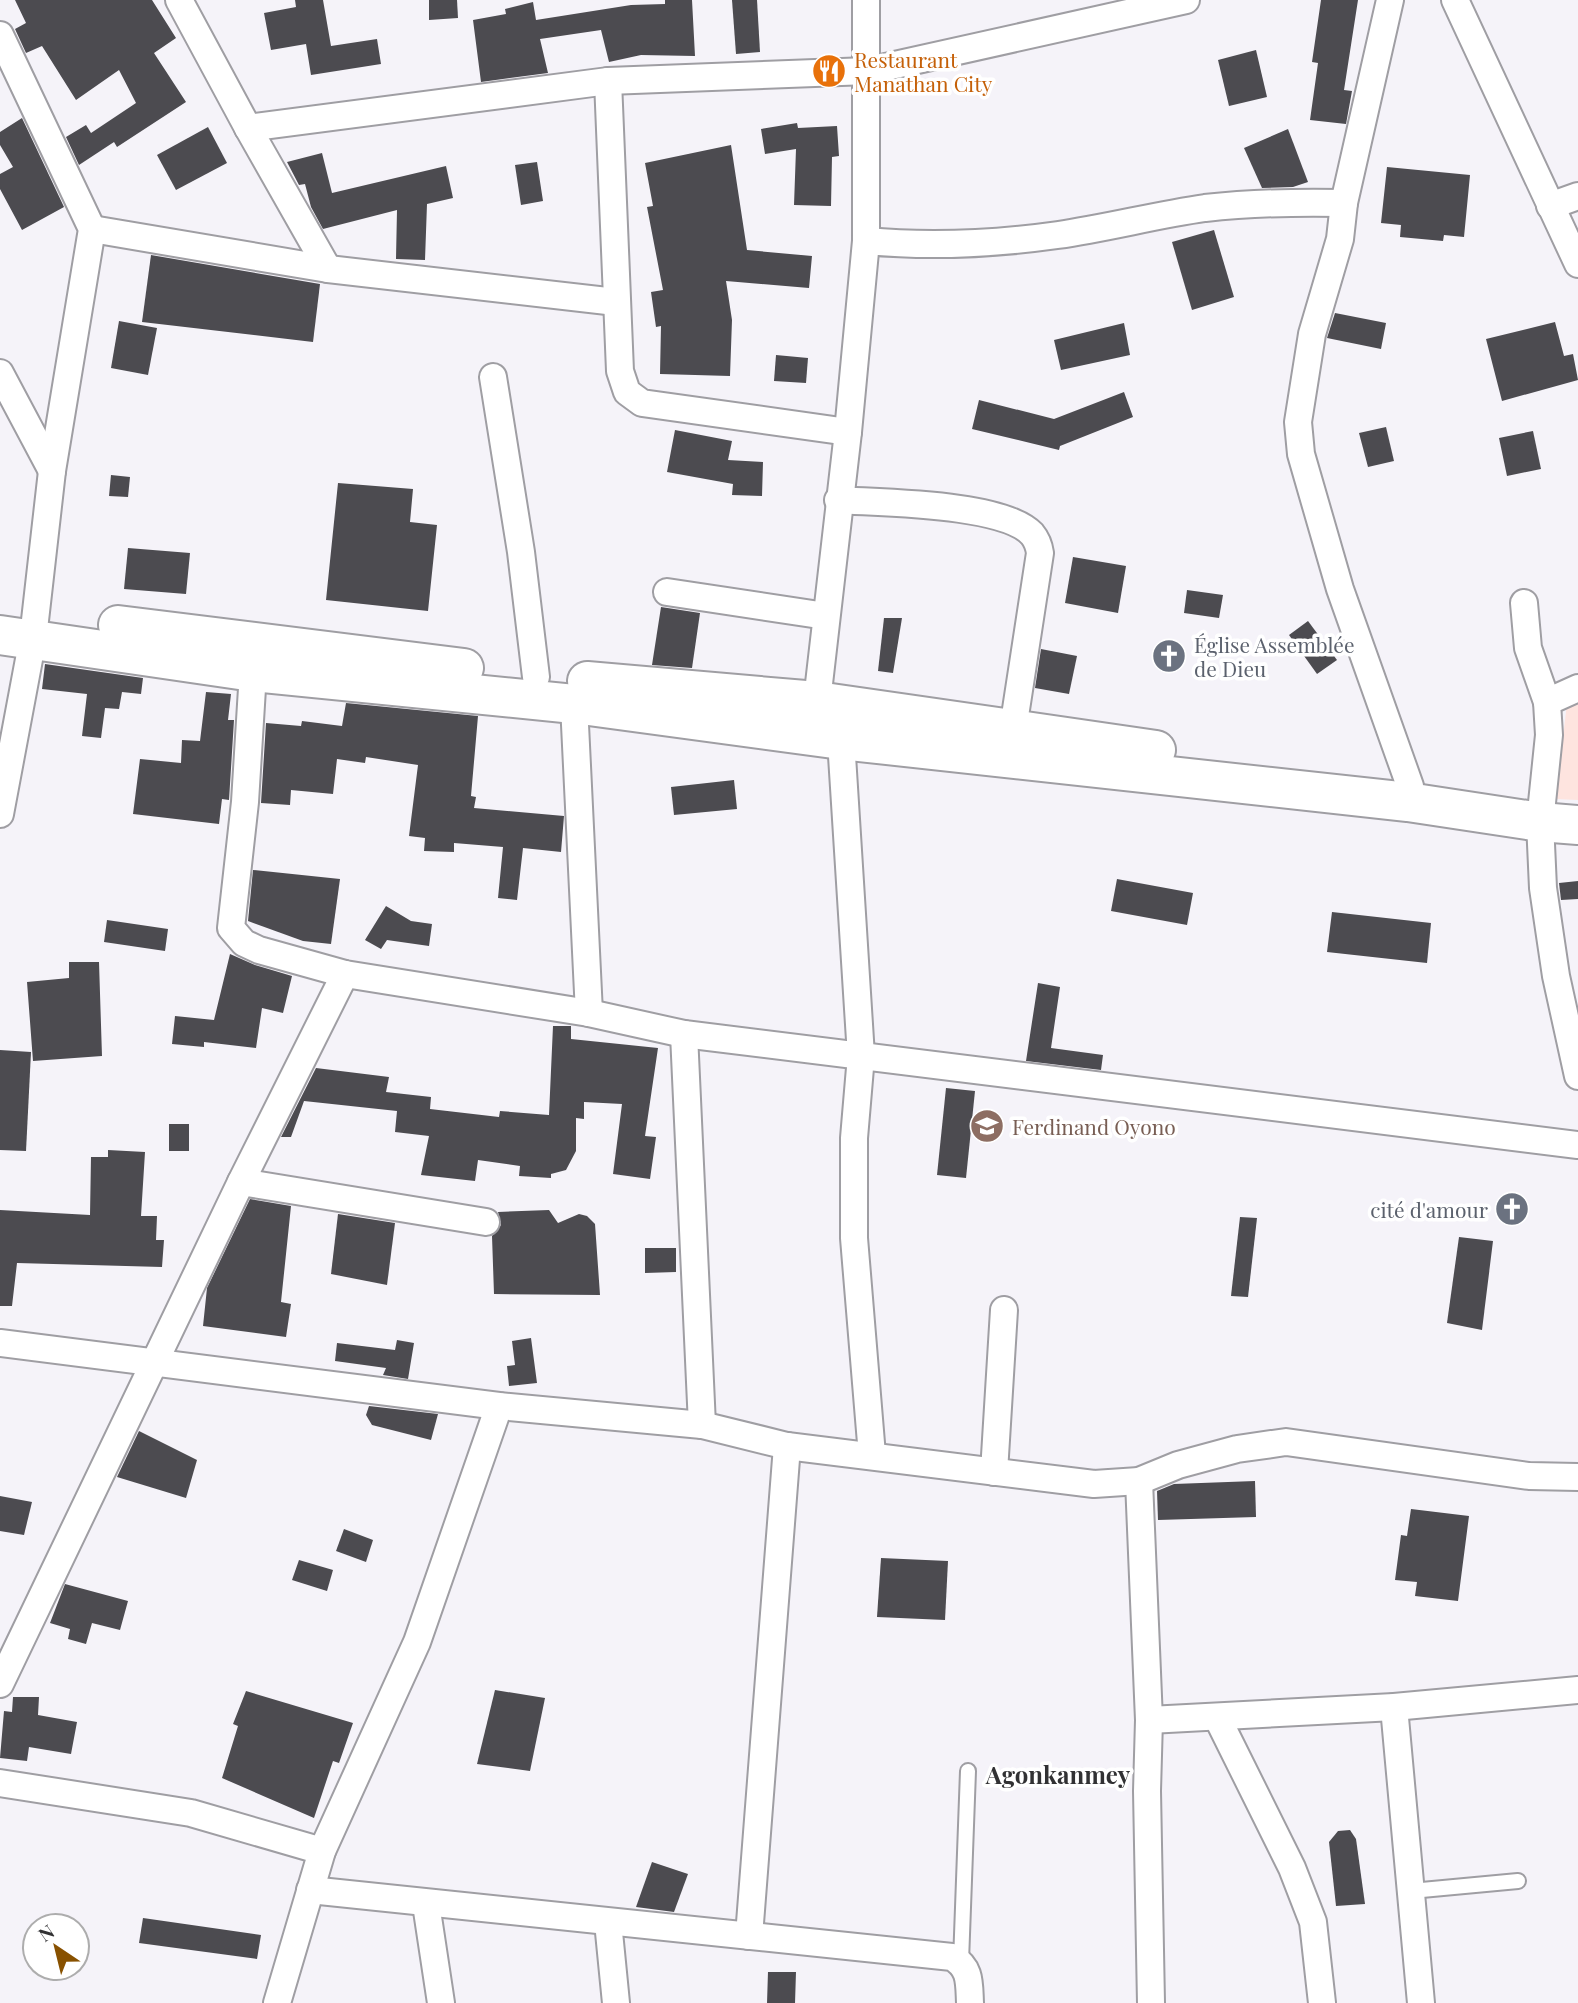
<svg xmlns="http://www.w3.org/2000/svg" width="1578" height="2003" font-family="'Playfair Display',serif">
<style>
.education{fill:#fee4df}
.building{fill:#4c4b50}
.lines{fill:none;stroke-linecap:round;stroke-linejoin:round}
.service-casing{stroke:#9f9ea3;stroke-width:18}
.minor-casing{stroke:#9f9ea3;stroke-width:30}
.secondary-casing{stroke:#9f9ea3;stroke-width:42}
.service{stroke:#fff;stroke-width:14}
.minor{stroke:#fff;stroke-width:26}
.secondary{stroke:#fff;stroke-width:38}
.labels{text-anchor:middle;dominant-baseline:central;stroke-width:7;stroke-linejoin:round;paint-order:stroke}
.food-label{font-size:21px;fill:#c56008;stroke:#fff;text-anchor:start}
.worship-label{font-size:21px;fill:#5b616d;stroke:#fff;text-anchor:start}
.education-label{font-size:21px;fill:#785e54;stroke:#fff;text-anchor:start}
.quarter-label{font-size:24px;font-weight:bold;fill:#313133;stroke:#fff}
</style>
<rect width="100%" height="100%" fill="#f5f3f9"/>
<!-- education -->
<polygon class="education" points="1578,698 1578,800 1556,799 1567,703"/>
<!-- building -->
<g class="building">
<polygon points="15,0 152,0 176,38 154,53 186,102 117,147 114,142 79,165 66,137 86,125 91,133 136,103 119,70 76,100 42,46 26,53 15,29 26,23"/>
<polygon points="295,0 323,0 331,46 377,39 381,64 311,75 306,44 271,50 264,13 296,7"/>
<polygon points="429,0 457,0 458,18 429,20"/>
<polygon points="665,0 692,0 695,56 641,55 609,62 601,30 540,39 548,73 481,82 473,20 506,14 505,9 533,2 536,20 631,5 665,4"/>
<polygon points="732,0 757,0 760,52 736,54"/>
<polygon points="1321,0 1358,0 1344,90 1352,91 1346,124 1310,120 1318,63 1312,62"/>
<polygon points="1256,50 1267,97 1229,106 1218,60"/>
<polygon points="22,118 64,207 22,230 0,189 0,174 13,167 0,145 0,132"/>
<polygon points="797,123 798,128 837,126 839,156 832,157 831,206 794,205 796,149 765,154 761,129"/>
<polygon points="208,127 227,163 176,190 157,155"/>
<polygon points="1288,129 1308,182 1293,187 1262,188 1244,148"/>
<polygon points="731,145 747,250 812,256 809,288 726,281 732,320 730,376 660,374 661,326 656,327 651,292 663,290 647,207 653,206 645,163"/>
<polygon points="322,153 332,193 446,166 453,198 427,204 425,260 396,259 397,210 323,229 311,207 305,184 299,185 287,162"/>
<polygon points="537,162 543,201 521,205 515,165"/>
<polygon points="1387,167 1470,175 1464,237 1444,235 1443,241 1400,237 1401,225 1381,223"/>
<polygon points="1214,230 1234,297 1192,310 1172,242"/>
<polygon points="151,255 320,284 313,342 142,322"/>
<polygon points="1335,313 1386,323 1381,349 1327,338"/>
<polygon points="119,321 157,328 148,375 111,368"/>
<polygon points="1555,322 1564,356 1573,354 1578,380 1502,401 1486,339"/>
<polygon points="1124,323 1130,355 1061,370 1054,340"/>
<polygon points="776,355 808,358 806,383 774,381"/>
<polygon points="1124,392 1133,417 1060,446 1059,450 972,429 979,400 1054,419"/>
<polygon points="1386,427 1394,461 1368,467 1359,433"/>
<polygon points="675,430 732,441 728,460 763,462 762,496 732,495 733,484 667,472"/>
<polygon points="1533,431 1541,469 1507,476 1499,438"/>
<polygon points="111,475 130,477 128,497 109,496"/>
<polygon points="338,483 413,489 410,522 437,525 428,611 326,600"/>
<polygon points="128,548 190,553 186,594 124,589"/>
<polygon points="1073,557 1126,566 1118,613 1065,603"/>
<polygon points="1187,590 1223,595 1219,618 1184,613"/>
<polygon points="661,607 700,613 692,668 652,665"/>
<polygon points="884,618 902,618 893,673 878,671"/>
<polygon points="1308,621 1337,660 1317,674 1289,635"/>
<polygon points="1041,649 1077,656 1069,694 1035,688"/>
<polygon points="45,664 143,678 141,694 122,692 119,709 105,708 101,738 82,736 87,694 42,689"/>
<polygon points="206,692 231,694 228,720 234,720 229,800 222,799 219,824 133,814 140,759 181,763 182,740 200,741"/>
<polygon points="346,703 478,716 471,796 476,797 474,808 564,816 561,852 523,848 517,900 498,898 503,847 454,843 454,852 424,851 425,838 409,836 418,765 366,757 365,763 337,759 333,794 291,790 290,805 261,803 266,723 301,726 302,721 342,726"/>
<polygon points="734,780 737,809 674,815 671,787"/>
<polygon points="253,870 340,879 331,944 303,941 248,921"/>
<polygon points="1117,879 1193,893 1187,925 1111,911"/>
<polygon points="1578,881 1578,899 1561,900 1559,883"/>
<polygon points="386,906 411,921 432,924 429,946 387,940 381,949 365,940"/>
<polygon points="1332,912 1431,923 1427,963 1327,952"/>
<polygon points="107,920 168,929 165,951 104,942"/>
<polygon points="230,954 255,965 292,976 283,1013 262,1008 256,1048 204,1042 204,1047 172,1044 175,1016 214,1020"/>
<polygon points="69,962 99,962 102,1056 33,1061 27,982 69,978"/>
<polygon points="1038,983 1060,987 1051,1048 1103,1055 1101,1070 1026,1061"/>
<polygon points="553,1026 571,1026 571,1039 658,1048 645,1136 656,1137 650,1179 613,1174 622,1104 584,1102 584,1119 576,1118 576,1151 566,1170 551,1174 551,1178 519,1176 520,1166 478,1160 475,1181 421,1175 429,1136 395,1132 397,1111 304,1101 291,1137 281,1137 316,1068 389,1077 386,1092 431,1097 430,1109 499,1117 500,1111 549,1115"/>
<polygon points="0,1050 31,1052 26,1151 0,1150"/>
<polygon points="946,1088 975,1091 966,1178 937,1175"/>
<rect x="169" y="1124" width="20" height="27"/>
<polygon points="108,1150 145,1152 141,1216 157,1216 156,1240 164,1240 162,1267 17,1263 12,1306 0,1306 0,1210 90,1215 91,1157 108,1157"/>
<polygon points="250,1199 291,1206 281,1302 291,1304 286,1337 203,1326 207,1288"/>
<polygon points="549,1210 558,1223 579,1214 587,1216 595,1224 600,1295 494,1294 492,1236 501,1225 498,1212"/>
<polygon points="338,1214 395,1223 387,1285 331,1274"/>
<polygon points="1240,1217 1257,1218 1248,1297 1231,1296"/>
<polygon points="1459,1237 1493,1241 1482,1330 1447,1323"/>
<polygon points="645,1248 676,1248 676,1272 645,1273"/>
<polygon points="531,1338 537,1383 509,1386 507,1366 515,1365 512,1341"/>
<polygon points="397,1340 414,1343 408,1379 383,1375 386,1368 335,1361 337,1343 395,1350"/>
<polygon points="369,1406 438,1414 431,1440 372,1425 366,1415"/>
<polygon points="139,1431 197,1460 186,1498 117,1477"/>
<polygon points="1255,1481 1256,1517 1158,1520 1157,1491 1174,1484"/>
<polygon points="0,1496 32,1502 24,1535 0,1531"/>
<polygon points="1411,1509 1469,1516 1458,1601 1415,1596 1417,1582 1395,1580 1401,1535 1407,1536"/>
<polygon points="344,1529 373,1540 366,1562 336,1551"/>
<polygon points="881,1558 948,1561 945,1620 877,1617"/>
<polygon points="299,1560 333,1570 327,1591 292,1580"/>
<polygon points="65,1584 128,1601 120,1630 92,1623 86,1644 68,1639 70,1629 50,1623"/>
<polygon points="495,1690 545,1698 530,1771 477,1764"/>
<polygon points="246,1691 353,1723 339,1763 333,1761 314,1818 222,1778 238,1726 233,1724"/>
<polygon points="13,1697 39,1697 38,1715 77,1722 71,1754 29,1747 27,1761 0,1758 4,1711 12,1712"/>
<polygon points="1350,1830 1356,1839 1365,1904 1336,1906 1329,1842 1338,1831"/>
<polygon points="652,1862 688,1874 674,1912 636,1907"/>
<polygon points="143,1918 261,1935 257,1959 139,1943"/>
<polygon points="768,1972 796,1972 795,2003 767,2003"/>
</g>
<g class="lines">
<!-- service casing -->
<g class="service-casing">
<g id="service">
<polyline points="1411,1891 1518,1881"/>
<polyline points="961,1962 968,1771"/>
</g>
</g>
<!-- minor casing -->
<g class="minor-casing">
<g id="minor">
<polyline points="179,0 248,128 328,269"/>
<polyline points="866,0 866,241 848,432 817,701 841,740 861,1056 854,1138 854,1238 872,1455"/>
<polyline points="1390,0 1344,203 1340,239 1312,334 1298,422 1301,454 1340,589 1410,786"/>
<polyline points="1455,0 1578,264"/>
<polyline points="0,35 92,229 52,471 33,638 0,814"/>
<polyline points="608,81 620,371 627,392 642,403 848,432"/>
<polyline points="248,128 608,81 868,71 1186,0"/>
<polyline points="1550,206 1578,196"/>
<polyline points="92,229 328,269 616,302"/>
<path d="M866,241C930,247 994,244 1058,235C1107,228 1156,215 1205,208C1251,203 1298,202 1344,203"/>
<polyline points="0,373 52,471"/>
<polyline points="493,377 521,552 536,677"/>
<path d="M838,500C882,503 1003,503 1032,534C1037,540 1039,546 1040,553L1013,729"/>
<polyline points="667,592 826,616"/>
<polyline points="1524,603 1528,648 1547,702"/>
<polyline points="253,672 245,802 231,928 244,943 259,950 345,974 589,1013 684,1034 1578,1145"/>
<polyline points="1578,688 1547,702 1549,735 1540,822 1543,888 1556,976 1578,1076"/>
<polyline points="574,704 589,1013"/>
<polyline points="684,1034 702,1425"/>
<polyline points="241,1182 486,1222"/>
<polyline points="0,1343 499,1406 702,1425 787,1446 1094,1484 1139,1481 1178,1465 1237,1449 1286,1442 1529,1476 1578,1477"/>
<polyline points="994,1472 1004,1310"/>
<polyline points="1139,1481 1149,1720 1147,1791 1151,2003"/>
<polyline points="0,1684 241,1182 345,974"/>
<polyline points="1394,1707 1421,2003"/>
<polyline points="1217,1717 1292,1868 1313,1922 1322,2003"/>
<polyline points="1149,1720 1394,1707 1578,1690"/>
<polyline points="0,1783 191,1813 322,1851"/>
<path d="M310,1890L952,1957C971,1968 969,1983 970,2003"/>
<polyline points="426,1904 441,2003"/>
<polyline points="608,1922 616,2003"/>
<polyline points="749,1936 787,1446"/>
<polyline points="277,2003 322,1851 417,1642 499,1406"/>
</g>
</g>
<!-- secondary casing -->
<g class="secondary-casing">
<g id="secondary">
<polyline points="118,625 464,668"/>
<polyline points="0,635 253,672 574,704 841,740 1408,802 1540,822 1578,825"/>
<polyline points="587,681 817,701 1156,750"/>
</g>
</g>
<!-- service -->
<use href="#service" class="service"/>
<!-- minor -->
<use href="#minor" class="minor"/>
<!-- secondary -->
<use href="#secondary" class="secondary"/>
</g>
<!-- icons -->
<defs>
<g id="restaurant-disc" transform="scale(1.75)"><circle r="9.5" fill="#e8710a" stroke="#fff"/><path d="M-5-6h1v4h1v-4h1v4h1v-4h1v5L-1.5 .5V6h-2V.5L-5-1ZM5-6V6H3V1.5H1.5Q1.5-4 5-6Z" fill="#fff"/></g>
<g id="church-disc" transform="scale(1.75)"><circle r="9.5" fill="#6b7280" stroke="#fff"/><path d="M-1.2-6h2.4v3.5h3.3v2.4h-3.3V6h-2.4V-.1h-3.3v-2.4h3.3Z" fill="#fff"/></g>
<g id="school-disc" transform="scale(1.75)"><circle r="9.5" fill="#8d6e63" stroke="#fff"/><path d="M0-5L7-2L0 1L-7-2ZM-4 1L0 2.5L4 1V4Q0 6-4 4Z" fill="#fff"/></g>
</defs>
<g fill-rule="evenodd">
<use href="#restaurant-disc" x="829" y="71"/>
<use href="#church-disc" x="1169" y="656"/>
<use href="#school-disc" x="987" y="1126"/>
<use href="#church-disc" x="1512" y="1209"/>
</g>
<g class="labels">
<!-- food labels -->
<g class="food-label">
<text x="854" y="59">Restaurant<tspan x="854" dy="24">Manathan City</tspan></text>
</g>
<!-- worship labels -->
<g class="worship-label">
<text x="1194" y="644">Église Assemblée<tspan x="1194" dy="24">de Dieu</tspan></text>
<text x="1488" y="1209" text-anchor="end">cité d'amour</text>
</g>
<!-- education labels -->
<g class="education-label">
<text x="1012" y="1126">Ferdinand Oyono</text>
</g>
<!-- quarter labels -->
<g class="quarter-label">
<text x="1058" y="1774">Agonkanmey</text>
</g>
</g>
<!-- north arrow -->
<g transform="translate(56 1947) rotate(325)"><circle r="33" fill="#ffffff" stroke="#adadad" stroke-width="2"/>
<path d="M0-5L12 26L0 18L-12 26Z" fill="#885100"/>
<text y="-10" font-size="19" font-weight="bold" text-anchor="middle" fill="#313133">N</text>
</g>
</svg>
